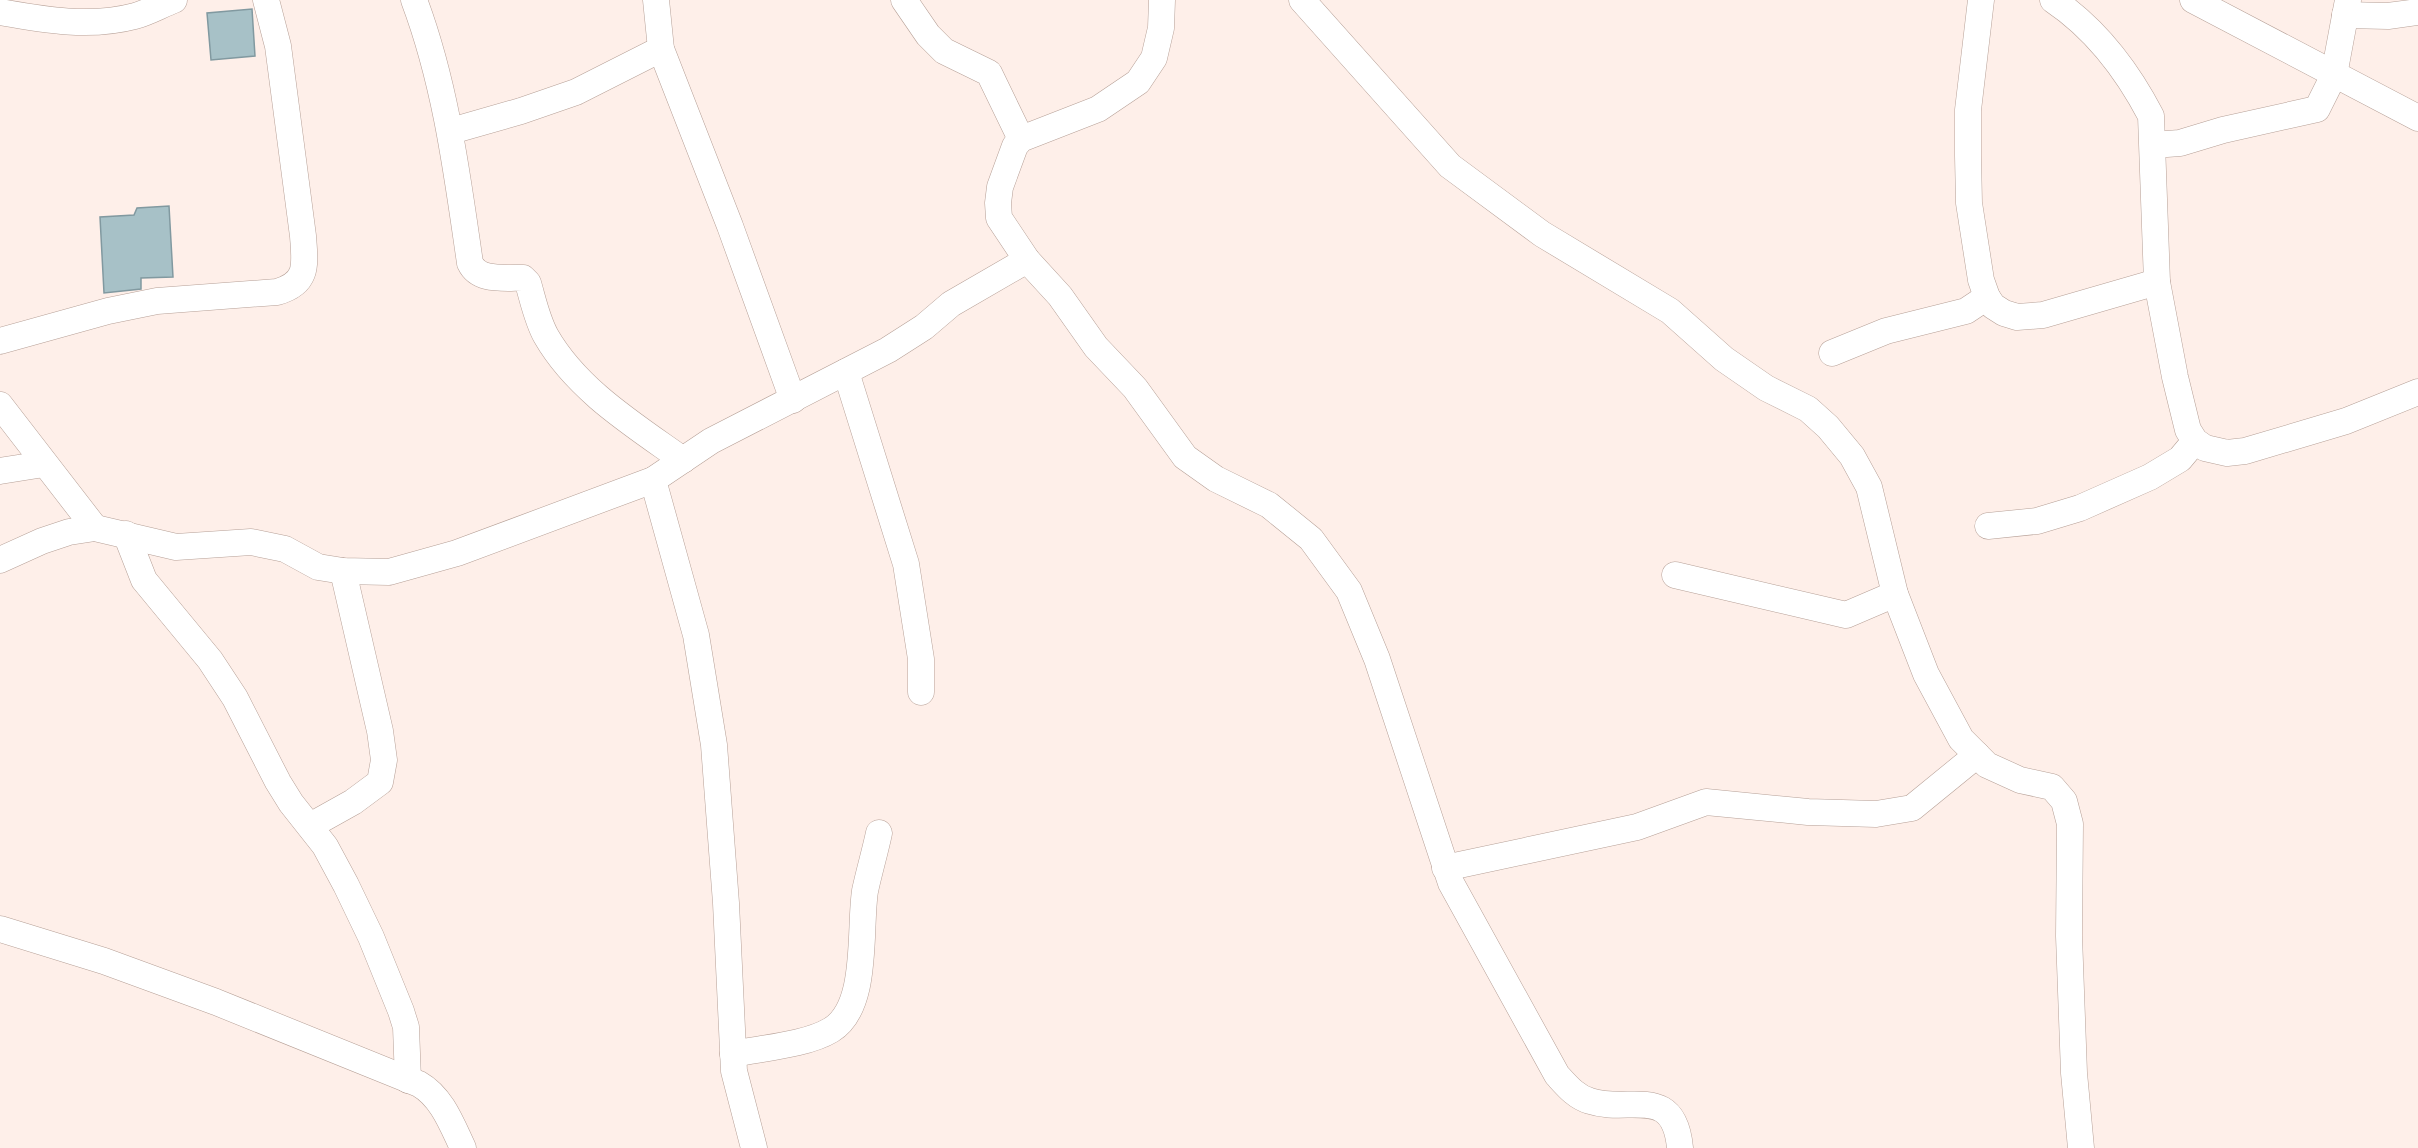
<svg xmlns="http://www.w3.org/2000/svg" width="2418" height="1148" font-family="'IBM Plex Serif',serif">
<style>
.building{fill:#a7c1c7;stroke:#8199a0;stroke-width:1.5}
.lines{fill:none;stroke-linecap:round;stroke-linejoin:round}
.minor-casing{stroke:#b6a097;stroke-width:27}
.minor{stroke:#fff;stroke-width:26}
</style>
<rect width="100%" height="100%" fill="#feefe9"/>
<!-- building -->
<g class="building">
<polygon points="252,9 255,56 211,60 207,13"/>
<polygon points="169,206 173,277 141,278 141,289 104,293 100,217 134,215 137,208"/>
</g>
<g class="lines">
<!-- minor casing -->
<g class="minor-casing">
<g id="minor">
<path d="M414,0C446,85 457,174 470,263C479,282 504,277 523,278L528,283C533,300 537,320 546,336C577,390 634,425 683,460"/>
<polyline points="656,0 661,49 730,226 793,400"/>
<polyline points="904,0 928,35 944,51 989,73 1021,139"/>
<path d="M1162,0L1161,28L1154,58L1138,82L1098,109L1021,139L1015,146L1000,187L998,203L999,218L1027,260L1060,296L1096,347L1135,388L1185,457L1216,479L1269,505L1311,539L1349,591L1377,659L1451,883L1557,1075C1567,1086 1576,1097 1590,1101C1629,1114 1674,1083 1680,1148"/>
<polyline points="1302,0 1450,166 1542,234 1670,311 1724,359 1766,388 1808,409 1828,427 1852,456 1869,487 1895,594 1926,674 1961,739 1987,765 2020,780 2052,787 2064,801 2070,824 2069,936 2074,1073 2081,1148"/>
<polyline points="1981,0 1968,110 1968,156 1969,203 1981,280 1987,297 1993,306 2004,313 2017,317 2043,315 2157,282"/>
<path d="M2053,0C2096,29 2127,70 2151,116L2157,282L2175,377L2188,430L2195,441L2205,448L2227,453L2245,451L2346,421L2418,392"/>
<polyline points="2193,0 2418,118"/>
<path d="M0,12C45,20 90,28 135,16C149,12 161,5 174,0"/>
<polyline points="2345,15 2388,16 2418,12"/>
<polyline points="451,131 521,111 576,92 661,49"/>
<polyline points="2153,145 2180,143 2223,130 2317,109 2334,75 2348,0"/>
<path d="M0,341L108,311L157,301L277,292C309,283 305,264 303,236L278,46L266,0"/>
<polyline points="1832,353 1886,331 1966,311 1987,297"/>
<polyline points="846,372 906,564 921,659 921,692"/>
<polyline points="0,405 95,528"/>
<polyline points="0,471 44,464"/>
<polyline points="653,480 696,635 714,745 726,903 734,1071 754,1148"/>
<polyline points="1988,526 2037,521 2080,508 2150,477 2180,459 2195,441"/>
<polyline points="126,534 144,580 210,660 235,698 278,782 291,803 325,846 346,885 371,937 401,1011 406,1027 408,1080"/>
<polyline points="0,560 42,541 69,532 95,528 176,547 251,542 285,549 318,567 343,571 389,572 457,553 653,480 711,441 888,350 924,327 951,304 1027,260"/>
<polyline points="1675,575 1846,615 1895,594"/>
<polyline points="310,826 353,802 380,782 384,760 380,731 343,571"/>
<polyline points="1445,868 1637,827 1706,802 1808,812 1876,814 1912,808 1977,755"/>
<path d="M0,929L104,961L216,1002L419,1084C442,1097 452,1125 463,1148"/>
<path d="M733,1054C762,1048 806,1045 831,1030C869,1007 859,930 865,891C869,872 875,852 879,833"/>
</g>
</g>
<!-- minor -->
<use href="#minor" class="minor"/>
</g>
</svg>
